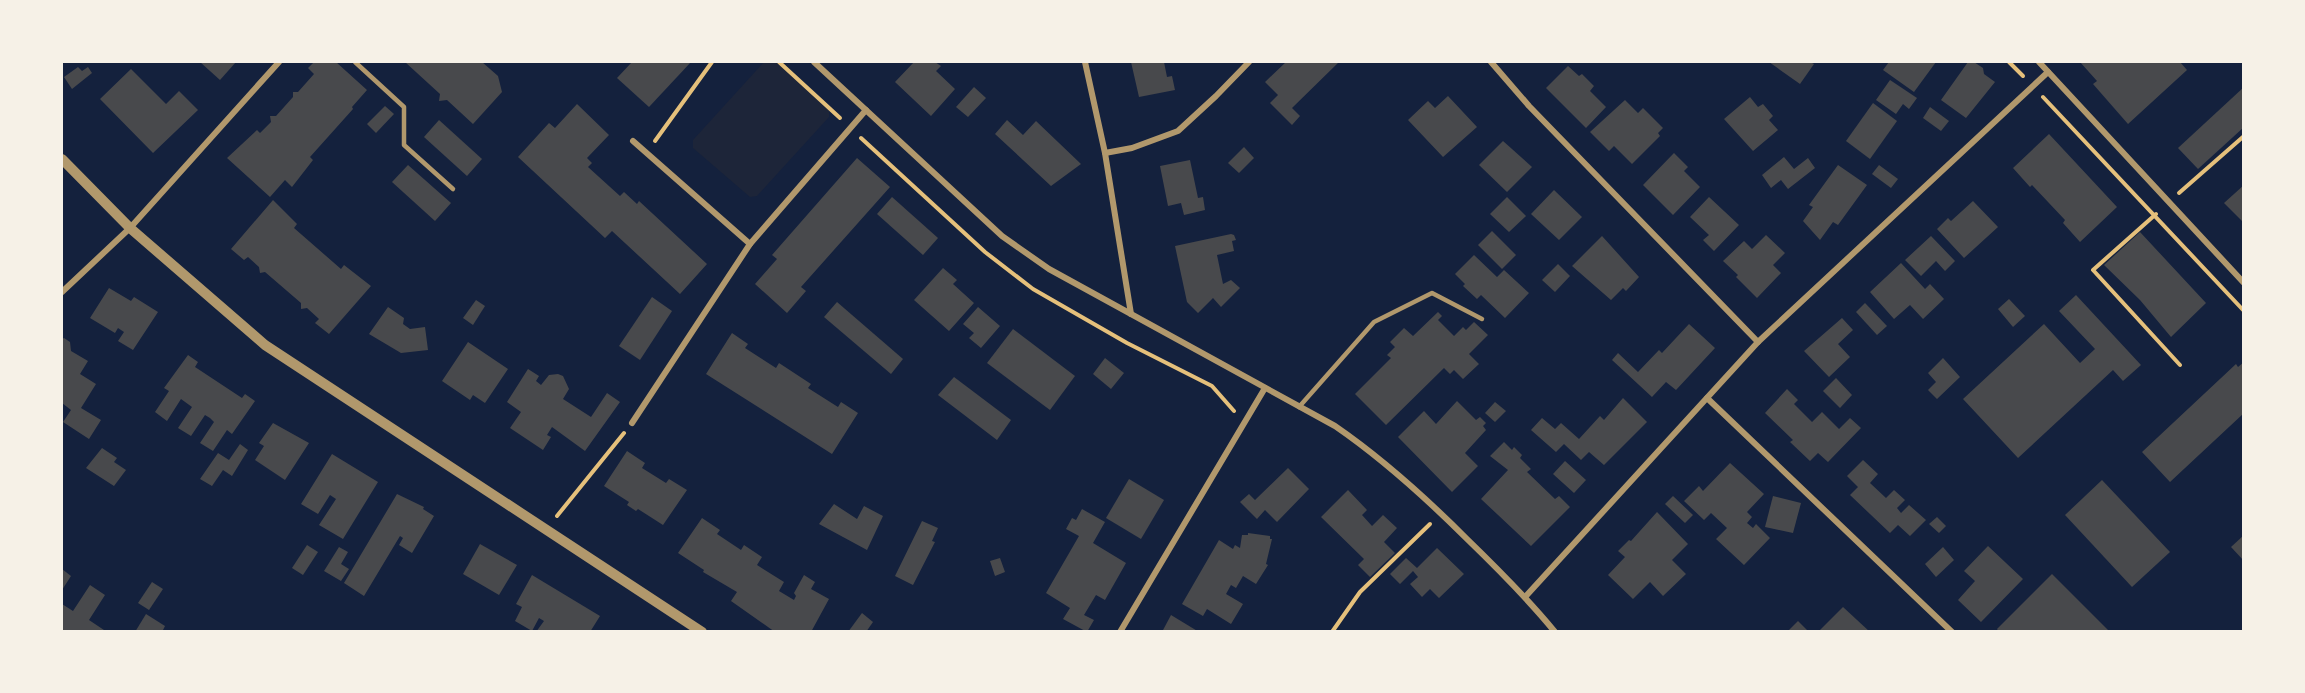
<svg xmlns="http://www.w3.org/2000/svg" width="2305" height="693" font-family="Ubuntu,sans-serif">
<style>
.green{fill:#1d2539}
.building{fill:#48494c}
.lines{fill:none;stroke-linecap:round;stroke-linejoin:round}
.path{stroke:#e5c07b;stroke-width:4}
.service{stroke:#b1986c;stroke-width:4.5}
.minor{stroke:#b1986c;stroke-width:6}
.tertiary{stroke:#b1986c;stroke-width:10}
</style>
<rect width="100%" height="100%" fill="#14213d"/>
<!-- green -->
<polygon class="green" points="764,62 777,62 829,110 829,117 757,196 750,197 693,148 693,140"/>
<!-- building -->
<g class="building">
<polygon points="200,62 236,62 220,80"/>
<polygon points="314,62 336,62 367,90 352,107 353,109 310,157 313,160 292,187 285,180 270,197 227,158 257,130 260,133 271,122 270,116 276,116 293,97 293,92 298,92 314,74 308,68"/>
<polygon points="405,62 482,62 498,76 502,92 473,124 447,100 439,101 440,94"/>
<polygon points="632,62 691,62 649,107 617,78"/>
<polygon points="914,62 935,62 941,66 936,71 955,89 931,116 895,82"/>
<polygon points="1131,62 1164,62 1167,77 1172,76 1175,90 1139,97"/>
<polygon points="1286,62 1339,62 1292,108 1300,116 1292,125 1270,103 1278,95 1265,82"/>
<polygon points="1769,62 1810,62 1814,64 1800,84"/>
<polygon points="1889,62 1936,62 1914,92 1883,70"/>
<polygon points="1968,62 1974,62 1983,68 1984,74 1995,82 1966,118 1941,100"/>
<polygon points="2080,62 2180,62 2187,70 2128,124 2093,84 2097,81"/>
<polygon points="1568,66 1579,76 1582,74 1594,86 1590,91 1606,107 1586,128 1546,88"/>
<polygon points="78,67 82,71 88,67 92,73 72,89 64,77"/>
<polygon points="131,69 166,104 179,91 198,110 153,153 100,99"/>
<polygon points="1890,80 1917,98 1909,109 1903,104 1896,114 1876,100"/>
<polygon points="974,87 986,98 968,117 956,107"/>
<polygon points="2244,87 2244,127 2198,169 2178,148"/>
<polygon points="1448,96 1477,127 1443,157 1408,120 1428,101 1435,108"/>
<polygon points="1750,97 1758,107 1763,104 1773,116 1769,120 1778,130 1753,151 1724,119"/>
<polygon points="1625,100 1638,113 1643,108 1663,128 1658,133 1660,136 1632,164 1614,146 1609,151 1590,132"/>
<polygon points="1873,103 1897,121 1870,159 1846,141"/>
<polygon points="577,104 609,135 587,158 592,163 588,167 620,196 624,192 637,204 639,201 707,264 680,294 612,231 605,238 518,157 549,123 555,128"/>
<polygon points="385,106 394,114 376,133 367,124"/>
<polygon points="1930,107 1949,121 1941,131 1923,118"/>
<polygon points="439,120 482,159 467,176 424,137"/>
<polygon points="1007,120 1023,135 1036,121 1081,164 1051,186 995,134"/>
<polygon points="2049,134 2117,207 2080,242 2063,223 2065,220 2032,185 2030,187 2013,168"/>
<polygon points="1503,141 1532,167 1507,192 1479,165"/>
<polygon points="1244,147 1254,158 1239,173 1228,163"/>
<polygon points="1674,153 1688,167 1684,171 1700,187 1673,215 1643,185"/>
<polygon points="1784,157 1794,169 1808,158 1815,168 1788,189 1781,180 1771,188 1762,175"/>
<polygon points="857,158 890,187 801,287 806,291 787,313 755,284 777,259 772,255"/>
<polygon points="1190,160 1198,198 1203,197 1205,210 1184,215 1181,203 1168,206 1160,166"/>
<polygon points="408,165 451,203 435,221 392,182"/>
<polygon points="1838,165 1867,185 1838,225 1833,222 1820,240 1803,221 1813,207 1809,205"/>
<polygon points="1879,165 1898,179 1891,188 1872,174"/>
<polygon points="2244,185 2244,223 2224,203"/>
<polygon points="1554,190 1582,217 1559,240 1531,214"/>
<polygon points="892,197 938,238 923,255 877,214"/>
<polygon points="1507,197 1526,216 1509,232 1490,214"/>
<polygon points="1709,197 1739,225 1714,251 1703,240 1709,235 1690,217"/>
<polygon points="273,200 297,224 294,228 341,269 344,265 371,286 329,334 315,323 319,319 307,308 301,309 301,303 265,272 260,273 259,267 248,257 244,260 231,249"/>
<polygon points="1973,201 1998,227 1964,258 1937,229 1948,218 1951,221"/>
<polygon points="1492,231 1516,255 1502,269 1478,245"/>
<polygon points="2140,232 2206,303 2171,337 2140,300 2104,265"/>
<polygon points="1231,234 1234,235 1236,240 1232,241 1234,251 1217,255 1223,284 1231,280 1240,288 1221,307 1213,298 1198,313 1187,302 1175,246"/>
<polygon points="1766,235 1785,253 1773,265 1781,273 1757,298 1736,277 1738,275 1723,261 1744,241 1752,249"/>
<polygon points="1602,236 1639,277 1626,291 1623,288 1611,300 1572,266"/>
<polygon points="1931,236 1955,261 1945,271 1936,261 1921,276 1905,260"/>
<polygon points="1474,255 1497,277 1504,270 1529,293 1505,318 1481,295 1477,299 1463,286 1465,284 1455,274"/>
<polygon points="1901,263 1925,289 1930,284 1944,299 1923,319 1910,305 1894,319 1870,292"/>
<polygon points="1558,264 1570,276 1555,292 1542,280"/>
<polygon points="943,268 957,280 953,284 974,303 949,331 914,300"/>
<polygon points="109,288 131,301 134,297 158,312 133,350 118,341 124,332 118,328 115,333 90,318"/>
<polygon points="2076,295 2141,365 2123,381 2113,370 2018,458 1963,399 2044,324 2080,363 2095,349 2059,311"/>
<polygon points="652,297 672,311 640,360 619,346"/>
<polygon points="2009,299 2025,316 2013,327 1998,309"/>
<polygon points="476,300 485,306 473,325 463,318"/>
<polygon points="837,302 903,359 891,374 824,317"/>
<polygon points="1865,303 1887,326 1877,335 1856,312"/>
<polygon points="388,307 404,318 403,324 410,329 425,327 428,350 401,353 369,334"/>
<polygon points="978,307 1000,326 981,348 969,338 974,333 963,324"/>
<polygon points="1438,312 1442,316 1438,320 1454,336 1463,327 1466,330 1474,322 1488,335 1469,354 1479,364 1463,379 1454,370 1450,374 1444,368 1386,425 1355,394 1391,358 1387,355 1395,347 1390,342 1404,328 1413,336"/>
<polygon points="1842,318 1853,330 1838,344 1850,357 1829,377 1804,351"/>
<polygon points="1689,324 1715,348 1676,390 1666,382 1652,397 1612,360 1618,353 1638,372 1659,350 1662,353"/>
<polygon points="1013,329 1075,376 1050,410 987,363"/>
<polygon points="732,333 748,344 745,348 776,368 779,363 811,384 808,388 838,407 841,402 858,413 832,454 706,374"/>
<polygon points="64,338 70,342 71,351 88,361 80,374 96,384 81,408 101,420 89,439 63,422 71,410 62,403 62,339"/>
<polygon points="468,342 508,369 485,403 473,395 470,400 442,381"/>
<polygon points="188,355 198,362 195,367 242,398 245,394 255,401 232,434 227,430 213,451 200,443 214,422 210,418 205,415 191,436 178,428 192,407 181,399 167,421 155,412 169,391 164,388"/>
<polygon points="1105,358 1124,373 1111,389 1093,374"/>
<polygon points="1943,358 1960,377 1937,399 1928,390 1936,382 1928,373"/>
<polygon points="2244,362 2244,413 2170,482 2142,452 2236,364 2238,367"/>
<polygon points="528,369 539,376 536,381 541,385 549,375 558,374 563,376 569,389 563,399 591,417 607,393 620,402 585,451 552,427 547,435 551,437 543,450 510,428 521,412 507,402"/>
<polygon points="954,377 1011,420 997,440 938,395"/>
<polygon points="1836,378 1852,395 1840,408 1823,391"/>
<polygon points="1787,389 1798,400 1794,404 1812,422 1822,412 1839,429 1850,418 1861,428 1828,462 1818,453 1810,461 1790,442 1793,440 1765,413"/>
<polygon points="1623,398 1647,422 1604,465 1589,452 1581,460 1564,444 1556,452 1531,430 1542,418 1555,429 1561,423 1579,439 1600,416 1604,420"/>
<polygon points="1457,401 1476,420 1480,417 1486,423 1483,426 1486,430 1465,453 1478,466 1452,492 1398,437 1424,411 1436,424"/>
<polygon points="1495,402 1506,411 1495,422 1485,413"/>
<polygon points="273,423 309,443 285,480 255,460 264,446 259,443"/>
<polygon points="1504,442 1512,450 1514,447 1522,455 1520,458 1531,469 1527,472 1555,499 1559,496 1570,507 1531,546 1481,499 1508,470 1490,456"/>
<polygon points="240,444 248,450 232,476 223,470 212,486 200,479 218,453 229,460"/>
<polygon points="102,448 117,458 114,462 126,470 114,486 86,468"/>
<polygon points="627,451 645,463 642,468 666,483 669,479 687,490 663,525 638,509 636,511 627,505 629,502 604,486"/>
<polygon points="332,454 378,482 343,539 319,525 336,499 330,495 318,514 301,504"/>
<polygon points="1863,460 1878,474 1870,483 1886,498 1894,490 1905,500 1897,508 1901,513 1909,505 1926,520 1910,536 1898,525 1890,533 1850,495 1858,487 1847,476"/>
<polygon points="1565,461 1586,480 1574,493 1553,474"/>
<polygon points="1730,463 1764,494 1747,512 1752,517 1747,523 1753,528 1756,524 1770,538 1744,565 1716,539 1727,528 1711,513 1704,520 1684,501 1699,486 1703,491"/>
<polygon points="1288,468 1309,489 1277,522 1265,510 1257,519 1240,502 1249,494 1255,500"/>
<polygon points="1129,479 1164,500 1141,539 1106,518"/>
<polygon points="2102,480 2170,552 2132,587 2065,515"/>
<polygon points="1348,490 1367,510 1362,515 1372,526 1383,515 1397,528 1384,542 1395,553 1370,577 1358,565 1364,559 1321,517"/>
<polygon points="397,494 424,507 423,509 434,516 412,553 399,545 403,538 400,536 364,596 344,583"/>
<polygon points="1673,496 1693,515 1685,523 1665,504"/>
<polygon points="1773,496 1801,503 1793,533 1765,527"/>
<polygon points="834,504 857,519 864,506 883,516 867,550 819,524"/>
<polygon points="1082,509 1105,522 1093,543 1126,563 1105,600 1096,595 1084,615 1094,620 1087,632 1063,619 1070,608 1046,593 1079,536 1066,529 1072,518 1076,520"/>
<polygon points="1657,512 1688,544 1672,560 1686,574 1663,596 1650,582 1633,599 1608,575 1625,557 1618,551 1629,540 1631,541"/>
<polygon points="1937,517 1946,526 1939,533 1929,524"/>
<polygon points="702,518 720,530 717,534 741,550 744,545 762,557 757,565 784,582 779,591 794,600 796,596 794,593 804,575 815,582 811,589 829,599 811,632 775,632 731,601 737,592 703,572 704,570 678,553"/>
<polygon points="922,521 938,528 932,541 935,542 913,585 895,576"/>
<polygon points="1248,533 1270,536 1270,539 1272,539 1266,564 1268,565 1256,584 1243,576 1236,588 1231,585 1226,594 1243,604 1231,624 1207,609 1203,616 1182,604 1219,540 1233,549 1235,545 1240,548 1242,535 1248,535"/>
<polygon points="2244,535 2244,561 2231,547"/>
<polygon points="480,544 517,565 499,595 463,574"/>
<polygon points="307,545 318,552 303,575 292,568"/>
<polygon points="1988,546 2023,579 1981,622 1958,600 1975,581 1964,571"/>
<polygon points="339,547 348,552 341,564 349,569 341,581 324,571"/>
<polygon points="1943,547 1954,560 1936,577 1925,564"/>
<polygon points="1437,548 1464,574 1439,598 1430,589 1422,597 1410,584 1418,577 1413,571 1400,584 1390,574 1406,558 1417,568"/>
<polygon points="1000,558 1005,572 995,576 990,561"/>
<polygon points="62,569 71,576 62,590"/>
<polygon points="2052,574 2110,632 1999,632 1997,629"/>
<polygon points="532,575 600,616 590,632 536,632 544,621 539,618 532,631 515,621 522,607 516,604"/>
<polygon points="152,582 163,589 149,610 138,603"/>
<polygon points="90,585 105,595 89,620 107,632 62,632 62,604 73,611"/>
<polygon points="1843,607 1870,632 1818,632"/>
<polygon points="862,613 873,622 866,632 848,632"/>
<polygon points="146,614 165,626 162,632 135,632"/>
<polygon points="1171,615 1199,632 1162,632"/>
<polygon points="1798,621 1809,632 1787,632"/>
</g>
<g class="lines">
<!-- path -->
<g class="path">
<polyline points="779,62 840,118"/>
<polyline points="2009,62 2023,76"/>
<polyline points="2043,97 2244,311"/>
<polyline points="861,138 985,252 1033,289 1127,343 1212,386 1234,411"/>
<polyline points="655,141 712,62"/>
<polyline points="2179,193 2244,136"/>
<polyline points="2156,214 2093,270 2180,365"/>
<polyline points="557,516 624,433"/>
<polyline points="1332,632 1360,592 1430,524"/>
</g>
<!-- service -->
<g class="service">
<polyline points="355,62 404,107 404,145 453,189"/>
<polyline points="1299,407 1374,322 1432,293 1482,319"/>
</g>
<!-- minor -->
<g class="minor">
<path d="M814,62L1002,236L1049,269L1335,426C1383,459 1426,498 1467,539C1498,569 1528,599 1555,632"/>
<polyline points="1085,62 1105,153 1131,314"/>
<polyline points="1491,62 1529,106 1758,342"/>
<polyline points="2039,62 2244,283"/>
<polyline points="633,141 750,244"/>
<polyline points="1105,153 1132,148 1178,131 1216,96 1249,62"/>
<polyline points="62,292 130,228 279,62"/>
<polyline points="1707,398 1952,632"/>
<polyline points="632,423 750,244 866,110"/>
<polyline points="1526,596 1758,342 2048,72"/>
<polyline points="1120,632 1265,388"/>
</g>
<!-- tertiary -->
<polyline class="tertiary" points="62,159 130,228 265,345 702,632"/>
</g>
<!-- border -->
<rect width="2305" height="693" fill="none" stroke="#f6f1e7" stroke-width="126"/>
</svg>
